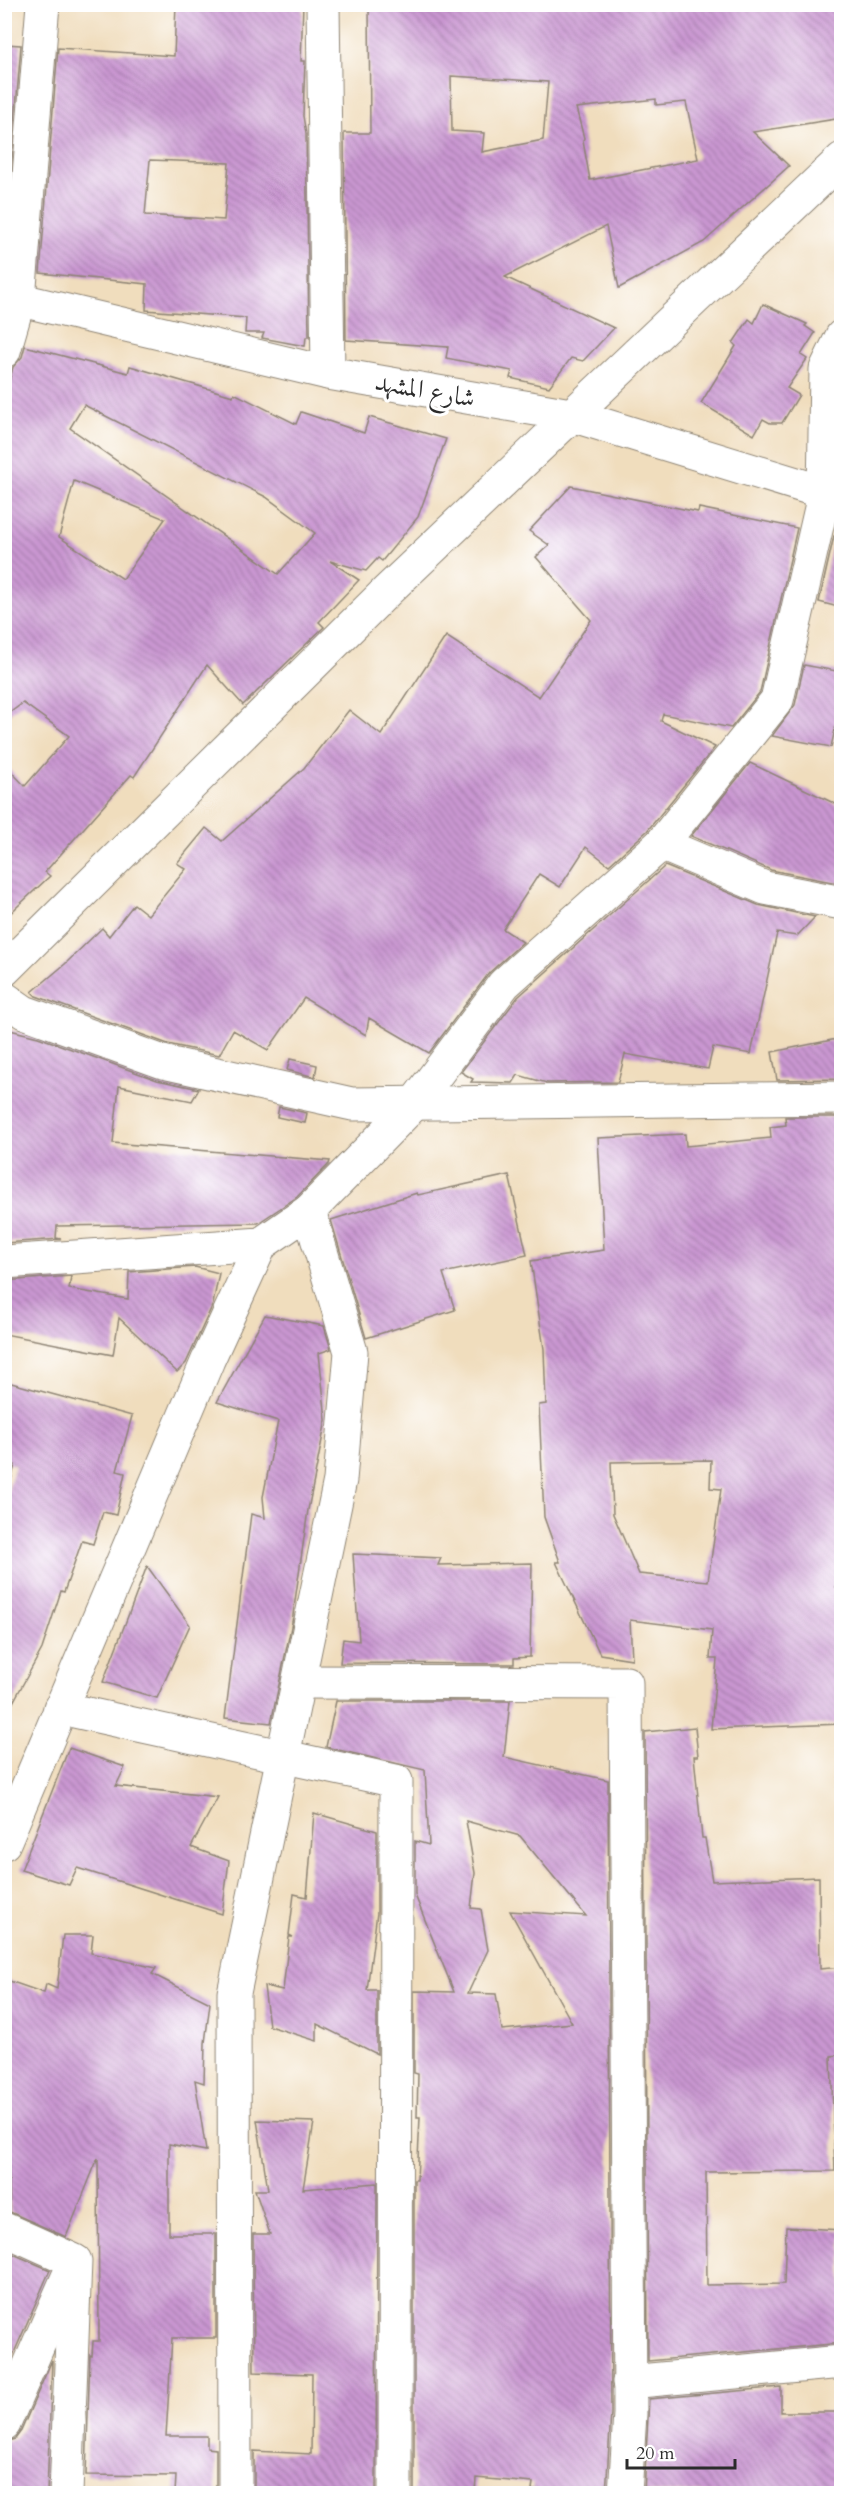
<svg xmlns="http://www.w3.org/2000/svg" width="846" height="2498" font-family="Cardo,Amiri,serif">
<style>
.building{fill:url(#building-back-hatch);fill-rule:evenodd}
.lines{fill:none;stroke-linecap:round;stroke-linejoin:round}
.minor-casing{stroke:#8e8474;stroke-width:35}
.minor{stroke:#fff;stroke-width:33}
.labels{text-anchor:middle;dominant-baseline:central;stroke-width:6;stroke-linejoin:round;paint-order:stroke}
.street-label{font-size:26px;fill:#2b2b2b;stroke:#fff}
</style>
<defs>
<pattern id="building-back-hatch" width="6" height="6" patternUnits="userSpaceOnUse" patternTransform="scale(1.5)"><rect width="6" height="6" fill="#ca97d2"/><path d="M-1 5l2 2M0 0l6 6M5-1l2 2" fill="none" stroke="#a47bab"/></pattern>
</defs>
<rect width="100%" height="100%" fill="#fff"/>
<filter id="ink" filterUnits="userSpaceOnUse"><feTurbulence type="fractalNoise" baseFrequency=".0167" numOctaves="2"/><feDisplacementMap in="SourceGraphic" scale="12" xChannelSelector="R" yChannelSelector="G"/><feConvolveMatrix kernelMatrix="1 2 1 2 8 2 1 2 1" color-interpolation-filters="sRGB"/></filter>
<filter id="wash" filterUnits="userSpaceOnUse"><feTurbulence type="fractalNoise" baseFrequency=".008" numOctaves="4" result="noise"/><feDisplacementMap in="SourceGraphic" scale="24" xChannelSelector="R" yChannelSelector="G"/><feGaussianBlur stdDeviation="1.35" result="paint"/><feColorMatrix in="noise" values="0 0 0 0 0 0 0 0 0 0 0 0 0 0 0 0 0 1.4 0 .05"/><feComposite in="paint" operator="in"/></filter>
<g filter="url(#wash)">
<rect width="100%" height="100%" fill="#f0ddbd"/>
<g id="blocks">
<!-- building -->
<g class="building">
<path d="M176,4H303L301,61H305L303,116L306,134L309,337H306L305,346L262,338L264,333H245L246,318L146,310L147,284L40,273L58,48L174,56ZM150,160L229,163L224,220L145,215Z"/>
<path d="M369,4H842V118L753,132L789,166L704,242L619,288L606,226L505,277L614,328L583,361L571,358L549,387L510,378L512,371L446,358L448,347L346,340L344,133H370ZM451,76L548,82L543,140L482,152L484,133L452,131ZM656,99V105L686,102L698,159L590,180L583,141L584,138L576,108Z"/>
<polygon points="4,44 21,45 5,244 4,244"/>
<polygon points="763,304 807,324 805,326 815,333 801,355 807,359 787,388 799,395 782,423 770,423 763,419 754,435 701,403 736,346 733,343 749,319 754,323"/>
<path d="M25,346L128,373L130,366L233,396L234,393L296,424L301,412L364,433L369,417L446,439L418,517L382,561L378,558L366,571L330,561L359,580L319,622L324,627L243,705L207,665L134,777L131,775L45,872L50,876L4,919V764L25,786L69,736L23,703L4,717V400L13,367L22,357ZM84,405L266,497L315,533L278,574L70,428ZM74,481L165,519L123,579L59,537Z"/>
<polygon points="571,486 698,512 699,508 797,528 760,692 731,728 663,714 661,721 715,747 647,831 609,865 586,847 560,887 539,874 503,929 523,942 489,973 429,1053 369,1018 366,1035 304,998 268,1050 233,1030 219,1055 168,1044 36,996 32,992 65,964 102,928 109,936 134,904 148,915 186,869 177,863 206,828 222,841 304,768 349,710 381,735 446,636 539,697 591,620 536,557 549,545 529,531"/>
<polygon points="834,536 842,537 842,608 819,602"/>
<polygon points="804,665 842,672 842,726 836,725 831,747 772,736 795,705"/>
<polygon points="750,763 842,807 842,884 771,870 691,836"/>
<polygon points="665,866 758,905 815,917 797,936 777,933 751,1054 713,1047 708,1069 625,1054 618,1082 547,1083 518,1075 513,1083 471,1082 473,1079 461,1072 518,997"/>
<polygon points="10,1030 38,1037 157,1080 199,1089 192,1101 119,1086 113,1143 330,1161 329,1164 297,1197 258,1223 57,1226 56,1238 61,1239 4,1243 4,1035 9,1036"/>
<polygon points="842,1038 842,1079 777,1080 772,1052"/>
<polygon points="290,1059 317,1065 315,1077 287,1070"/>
<polygon points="279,1107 307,1113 305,1123 277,1117"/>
<path d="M785,1117H842V1557L836,1587L842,1588V1724L711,1729L717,1659H710L712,1630L630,1620L632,1659L600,1654L556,1562H560L544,1517L539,1405L546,1404L544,1349L531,1261L604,1250L598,1138L685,1134L686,1146L771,1138L770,1127L786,1125ZM711,1460L710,1488L721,1489L708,1581L639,1574L613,1514L611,1462Z"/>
<polygon points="509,1175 527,1255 443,1273 455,1310 366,1338 331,1220 417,1193 418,1195"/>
<polygon points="195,1267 219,1273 213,1304 186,1363 177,1372 119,1318 113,1355 4,1334 4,1281 71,1276 69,1289 128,1299 129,1272"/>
<polygon points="265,1315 324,1326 331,1349 319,1353 326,1420 308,1510 292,1622 271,1723 225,1718 251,1514 265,1518 263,1497 278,1421 217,1402"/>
<polygon points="4,1381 132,1416 117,1471 125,1473 116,1515 103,1512 93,1544 82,1541 64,1592 61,1591 42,1649 4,1719 4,1505 15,1465 4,1463"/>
<polygon points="353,1554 441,1558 438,1565 532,1563 530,1657 514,1658 514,1664 340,1663 343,1639 359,1641"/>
<polygon points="147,1566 190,1625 157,1698 103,1682"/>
<path d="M336,1701H510L504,1757L608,1780L611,2413L606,2493H556L532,2490L533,2483L476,2478L475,2493H414V2180H417L420,2117H417L418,2074L414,2073V1991L454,1992L415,1895V1841L429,1845L425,1770L326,1747ZM466,1821L520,1836L586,1916L510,1911L572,2023L502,2030L496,1994L468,1993L488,1950L481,1909L471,1908L475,1873Z"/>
<polygon points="695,1727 698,1756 694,1756 702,1838 705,1838 712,1881 819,1877 820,1969 842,1967 842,2055 831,2056 835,2171 706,2172 707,2285 784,2284 786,2227 842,2230 842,2343 648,2361 645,1732"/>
<polygon points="69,1748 125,1767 116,1786 218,1797 191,1847 229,1861 222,1914 77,1868 69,1885 21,1870"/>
<polygon points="314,1813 377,1831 377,1913 367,1990 377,1990 377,2054 317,2024 317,2041 269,2026 264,1986 283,1990 289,1937 293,1937 289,1935 294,1894 307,1897"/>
<polygon points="63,1935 93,1935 91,1953 156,1968 152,1974 210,2003 205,2043 204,2083 195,2080 206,2151 169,2144 169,2234 216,2234 216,2338 172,2338 166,2436 207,2436 207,2448 216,2449 216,2493 175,2493 176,2476 86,2475 90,2355 92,2356 93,2341 99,2341 98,2158 66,2237 10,2212 8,2152 4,2150 4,1979 44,1993 46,1984 57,1989"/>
<polygon points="257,2120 314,2122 303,2189 377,2183 376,2493 254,2493 254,2451 311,2454 312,2374 254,2372 253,2234 270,2234 255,2190 268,2190"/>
<polygon points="4,2250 50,2270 4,2376"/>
<polygon points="52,2360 47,2493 4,2493 4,2442 15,2439 21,2431"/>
<polygon points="781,2387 781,2412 842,2412 842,2493 644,2493 649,2399"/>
</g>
</g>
</g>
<g filter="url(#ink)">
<use href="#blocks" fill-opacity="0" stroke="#8e8474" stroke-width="1.5"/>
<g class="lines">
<!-- minor casing -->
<g class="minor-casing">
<g id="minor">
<polyline points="323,4 328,373"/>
<polyline points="4,296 328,373 571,415 842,498"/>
<polyline points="4,351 19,299 43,4"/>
<polyline points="661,844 765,888 842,903"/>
<polyline points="4,970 387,591 842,159"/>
<polyline points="4,998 24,1012 163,1062 352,1104 842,1098"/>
<polyline points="4,1262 261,1244 309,1211 414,1104 504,984 661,844 777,700 824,495 826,369 842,336"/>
<polyline points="299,1682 626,1683 630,2414 625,2494"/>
<polyline points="60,1708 396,1781 395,2494"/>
<polyline points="4,1843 208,1360 261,1244"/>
<polyline points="4,2229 75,2261 66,2494"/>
<polyline points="629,2382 842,2362"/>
<polyline points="4,2424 68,2277"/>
<polyline points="235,2494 234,1993 340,1480 351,1352 309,1211"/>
</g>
</g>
<!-- minor -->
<use href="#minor" class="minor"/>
</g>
</g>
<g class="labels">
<!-- street labels -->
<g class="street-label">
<text transform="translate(425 390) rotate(10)">شارع المشهد</text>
</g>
</g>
<!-- margin -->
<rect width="846" height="2498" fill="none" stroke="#fff" stroke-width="24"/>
<!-- scale -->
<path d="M627 2459v9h108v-9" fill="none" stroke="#2b2b2b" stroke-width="3"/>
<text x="636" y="2459" font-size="18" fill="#2b2b2b" stroke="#ffffff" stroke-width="4.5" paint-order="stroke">20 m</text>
</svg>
